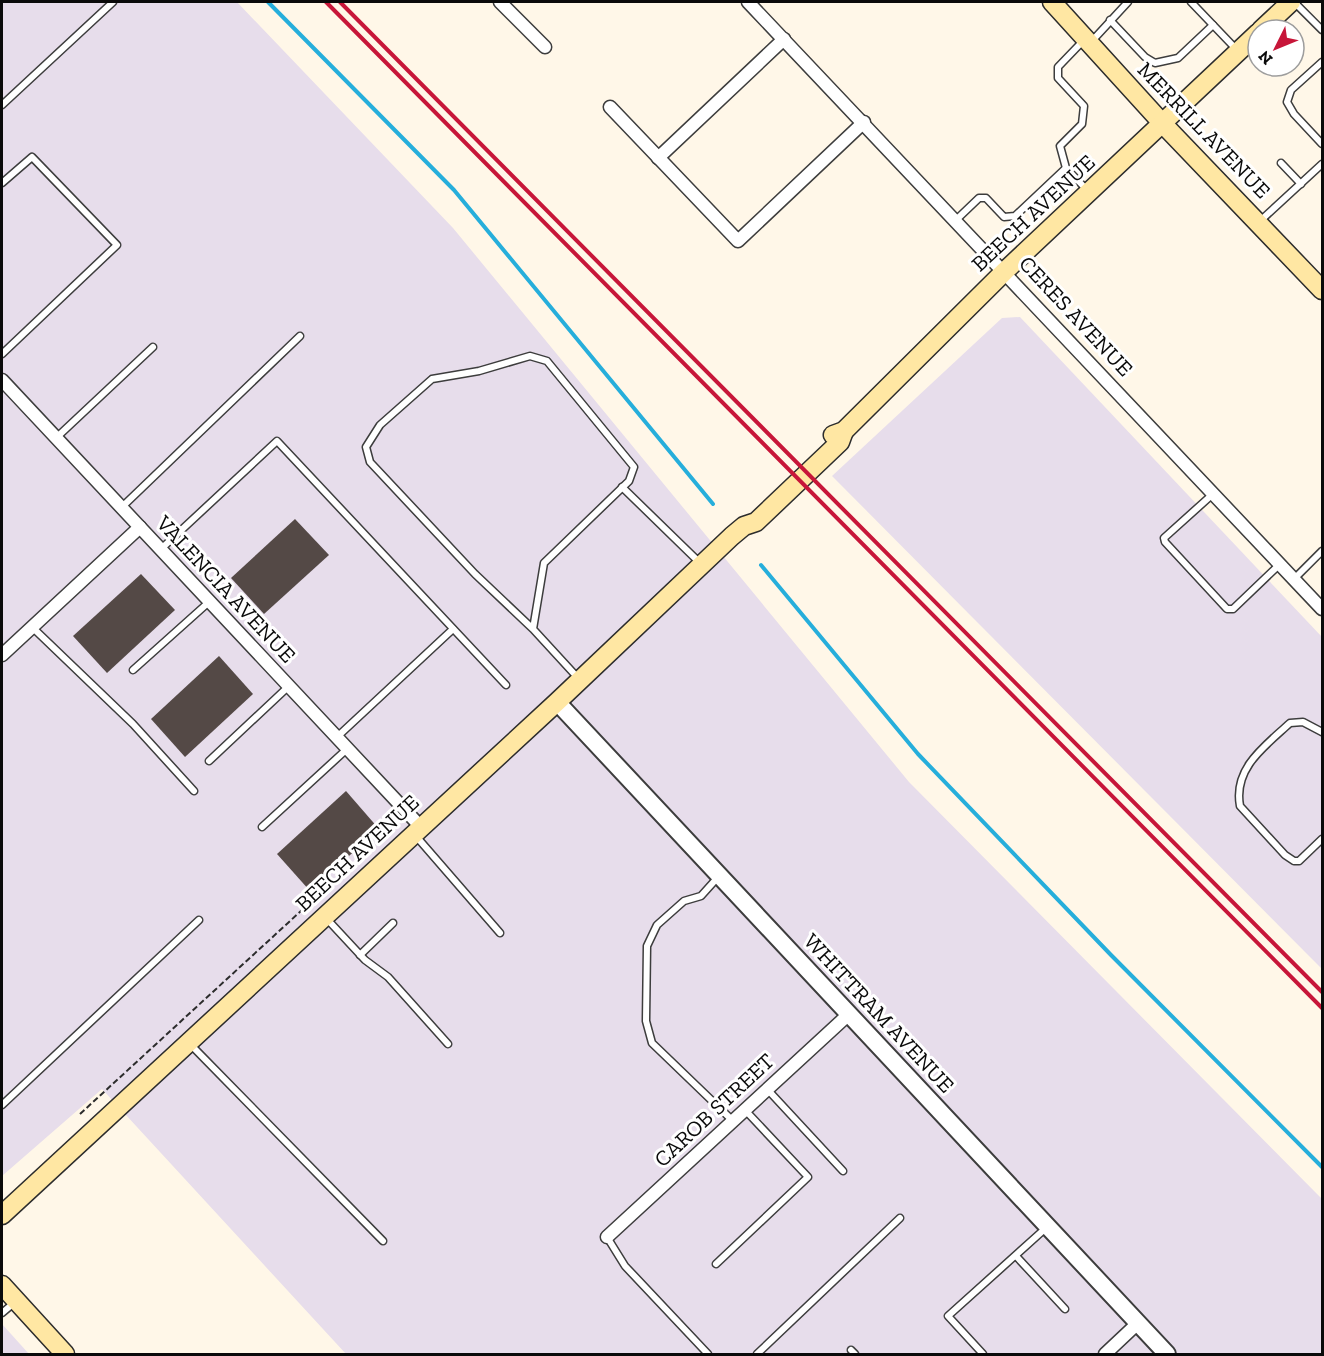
<svg xmlns="http://www.w3.org/2000/svg" width="1324" height="1356" font-family="'Zilla Slab',serif">
<style>
.industrial{fill:#e7ddeb}
.lines{fill:none;stroke-linecap:round;stroke-linejoin:round}
.stream{stroke:#26aedb;stroke-width:4}
.building{fill:#544946}
.service-casing{stroke:#3d3d3d;stroke-width:9}
.minor-casing{stroke:#3d3d3d;stroke-width:15}
.tertiary-casing{stroke:#3d3d3d;stroke-width:20}
.secondary-casing{stroke:#2c2c2c;stroke-width:21}
.path{stroke:#2c2c2c;stroke-width:2;stroke-dasharray:6 3;stroke-linecap:butt}
.service{stroke:#fff;stroke-width:6}
.minor{stroke:#fff;stroke-width:12}
.tertiary{stroke:#fff;stroke-width:16}
.secondary{stroke:#ffe7a3;stroke-width:18}
.rail{stroke:#c71639;stroke-width:4}
.labels{text-anchor:middle;dominant-baseline:central;stroke-width:6;stroke-linejoin:round;paint-order:stroke}
.street-label{font-size:22px;fill:#0a0a0a;stroke:#fff}
</style>
<rect width="100%" height="100%" fill="#fff7e8"/>
<!-- industrial -->
<g class="industrial">
<polygon points="2,2 237,2 453,228 909,782 1322,1199 1322,1354 346,1354 102,1089 2,1176"/>
<polygon points="1020,317 1322,637 1322,969 832,476 1002,318"/>
<polygon points="2,1324 29,1354 2,1354"/>
</g>
<g class="lines">
<!-- stream -->
<g class="stream">
<polyline points="268,2 454,190 713,504"/>
<polyline points="761,565 918,754 1111,955 1322,1167"/>
</g>
</g>
<!-- building -->
<g class="building">
<polygon points="295,519 329,555 264,614 231,578"/>
<polygon points="141,574 175,610 107,673 73,636"/>
<polygon points="219,656 253,694 185,757 151,719"/>
<polygon points="346,791 379,829 310,891 277,854"/>
</g>
<g class="lines">
<!-- service casing -->
<g class="service-casing">
<g id="service">
<polyline points="1191,2 1236,49"/>
<polyline points="1294,2 1322,30"/>
<polyline points="1110,20 1145,57 1155,63 1178,58 1213,25"/>
<polyline points="1083,41 1058,67 1058,78 1084,106 1082,124 1060,146 1066,168 1087,190"/>
<polyline points="1092,41 1128,2"/>
<polyline points="1322,62 1291,90 1287,102 1294,114 1322,144"/>
<polyline points="2,105 113,2"/>
<polyline points="1281,163 1301,184"/>
<polyline points="2,183 32,157 117,245 2,354"/>
<polyline points="956,220 979,198 986,198 1004,217 1015,216 1066,168"/>
<polyline points="1259,222 1322,164"/>
<polyline points="56,438 153,347"/>
<polyline points="622,487 699,562"/>
<polyline points="1214,493 1164,538 1165,542 1227,609 1233,609 1280,564"/>
<polyline points="122,507 300,336"/>
<polyline points="161,549 277,441 506,685"/>
<polyline points="1294,579 1322,551"/>
<polyline points="32,627 133,724 194,791"/>
<polyline points="533,629 475,574 370,462 366,447 380,425 432,379 479,371 530,356 547,361 634,467 629,481 544,563 533,629 578,678"/>
<polyline points="133,670 209,602"/>
<path d="M1322,732L1303,722L1290,723C1265,746 1233,768 1240,806L1285,855L1294,861H1299L1322,839"/>
<polyline points="337,737 453,629"/>
<polyline points="209,761 289,686"/>
<polyline points="262,827 347,749"/>
<polyline points="415,835 500,933"/>
<polyline points="719,876 701,896 684,901 657,925 647,946 646,1021 652,1043 733,1121"/>
<polyline points="326,918 365,960 388,977 448,1044"/>
<polyline points="360,955 393,923"/>
<polyline points="189,1043 383,1241"/>
<polyline points="767,1089 843,1171"/>
<polyline points="2,1105 199,920"/>
<polyline points="607,1237 625,1266 708,1354"/>
<polyline points="1016,1256 1065,1309"/>
<polyline points="716,1264 808,1177 745,1110"/>
<polyline points="2,1313 15,1302"/>
<polyline points="851,1350 855,1354"/>
<polyline points="757,1354 900,1218"/>
<polyline points="983,1354 948,1316 1047,1227"/>
</g>
</g>
<!-- minor casing -->
<g class="minor-casing">
<g id="minor">
<polyline points="500,2 545,47"/>
<polyline points="748,2 1322,609"/>
<polyline points="610,107 738,241 864,122"/>
<polyline points="658,158 784,39"/>
<polyline points="2,380 420,826"/>
<polyline points="2,655 140,527"/>
<polyline points="607,1237 849,1014"/>
<polyline points="1105,1354 1138,1323"/>
</g>
</g>
<!-- tertiary casing -->
<g class="tertiary-casing">
<polyline id="tertiary" points="557,702 1167,1354"/>
</g>
<!-- secondary casing -->
<g class="secondary-casing">
<g id="secondary">
<polyline points="1052,2 1163,124 1322,290"/>
<polyline points="1261,30 1291,2"/>
<polyline points="833,435 844,431 1005,271 1258,33"/>
<polyline points="2,1215 557,702 732,536 744,526 756,522 840,442 844,431"/>
<polyline points="2,1285 65,1354"/>
</g>
</g>
<!-- path -->
<polyline class="path" points="80,1114 302,910"/>
<!-- service -->
<use href="#service" class="service"/>
<!-- minor -->
<use href="#minor" class="minor"/>
<!-- tertiary -->
<use href="#tertiary" class="tertiary"/>
<!-- secondary -->
<use href="#secondary" class="secondary"/>
<!-- rail -->
<g class="rail">
<polyline points="326,2 1322,1008"/>
<polyline points="340,2 1322,992"/>
</g>
</g>
<g class="labels">
<!-- street labels -->
<g class="street-label">
<text transform="translate(1204 130) rotate(46)">MERRILL AVENUE</text>
<text transform="translate(1033 213) rotate(-43)">BEECH AVENUE</text>
<text transform="translate(1076 316) rotate(47)">CERES AVENUE</text>
<text transform="translate(226 589) rotate(47)">VALENCIA AVENUE</text>
<text transform="translate(357 853) rotate(-43)">BEECH AVENUE</text>
<text transform="translate(879 1013) rotate(47)">WHITTRAM AVENUE</text>
<text transform="translate(714 1110) rotate(-43)">CAROB STREET</text>
</g>
</g>
<!-- border -->
<rect width="1324" height="1356" fill="none" stroke="#0a0a0a" stroke-width="6"/>
<!-- north arrow -->
<g transform="translate(1276 48) rotate(227)"><circle r="28" fill="#ffffff" stroke="#9d9d9d" stroke-width="1.5"/>
<path d="M0-4.5L10 22L0 15L-10 22Z" fill="#c71639"/>
<text y="-9" font-size="16" font-weight="bold" text-anchor="middle" fill="#0a0a0a">N</text>
</g>
</svg>
